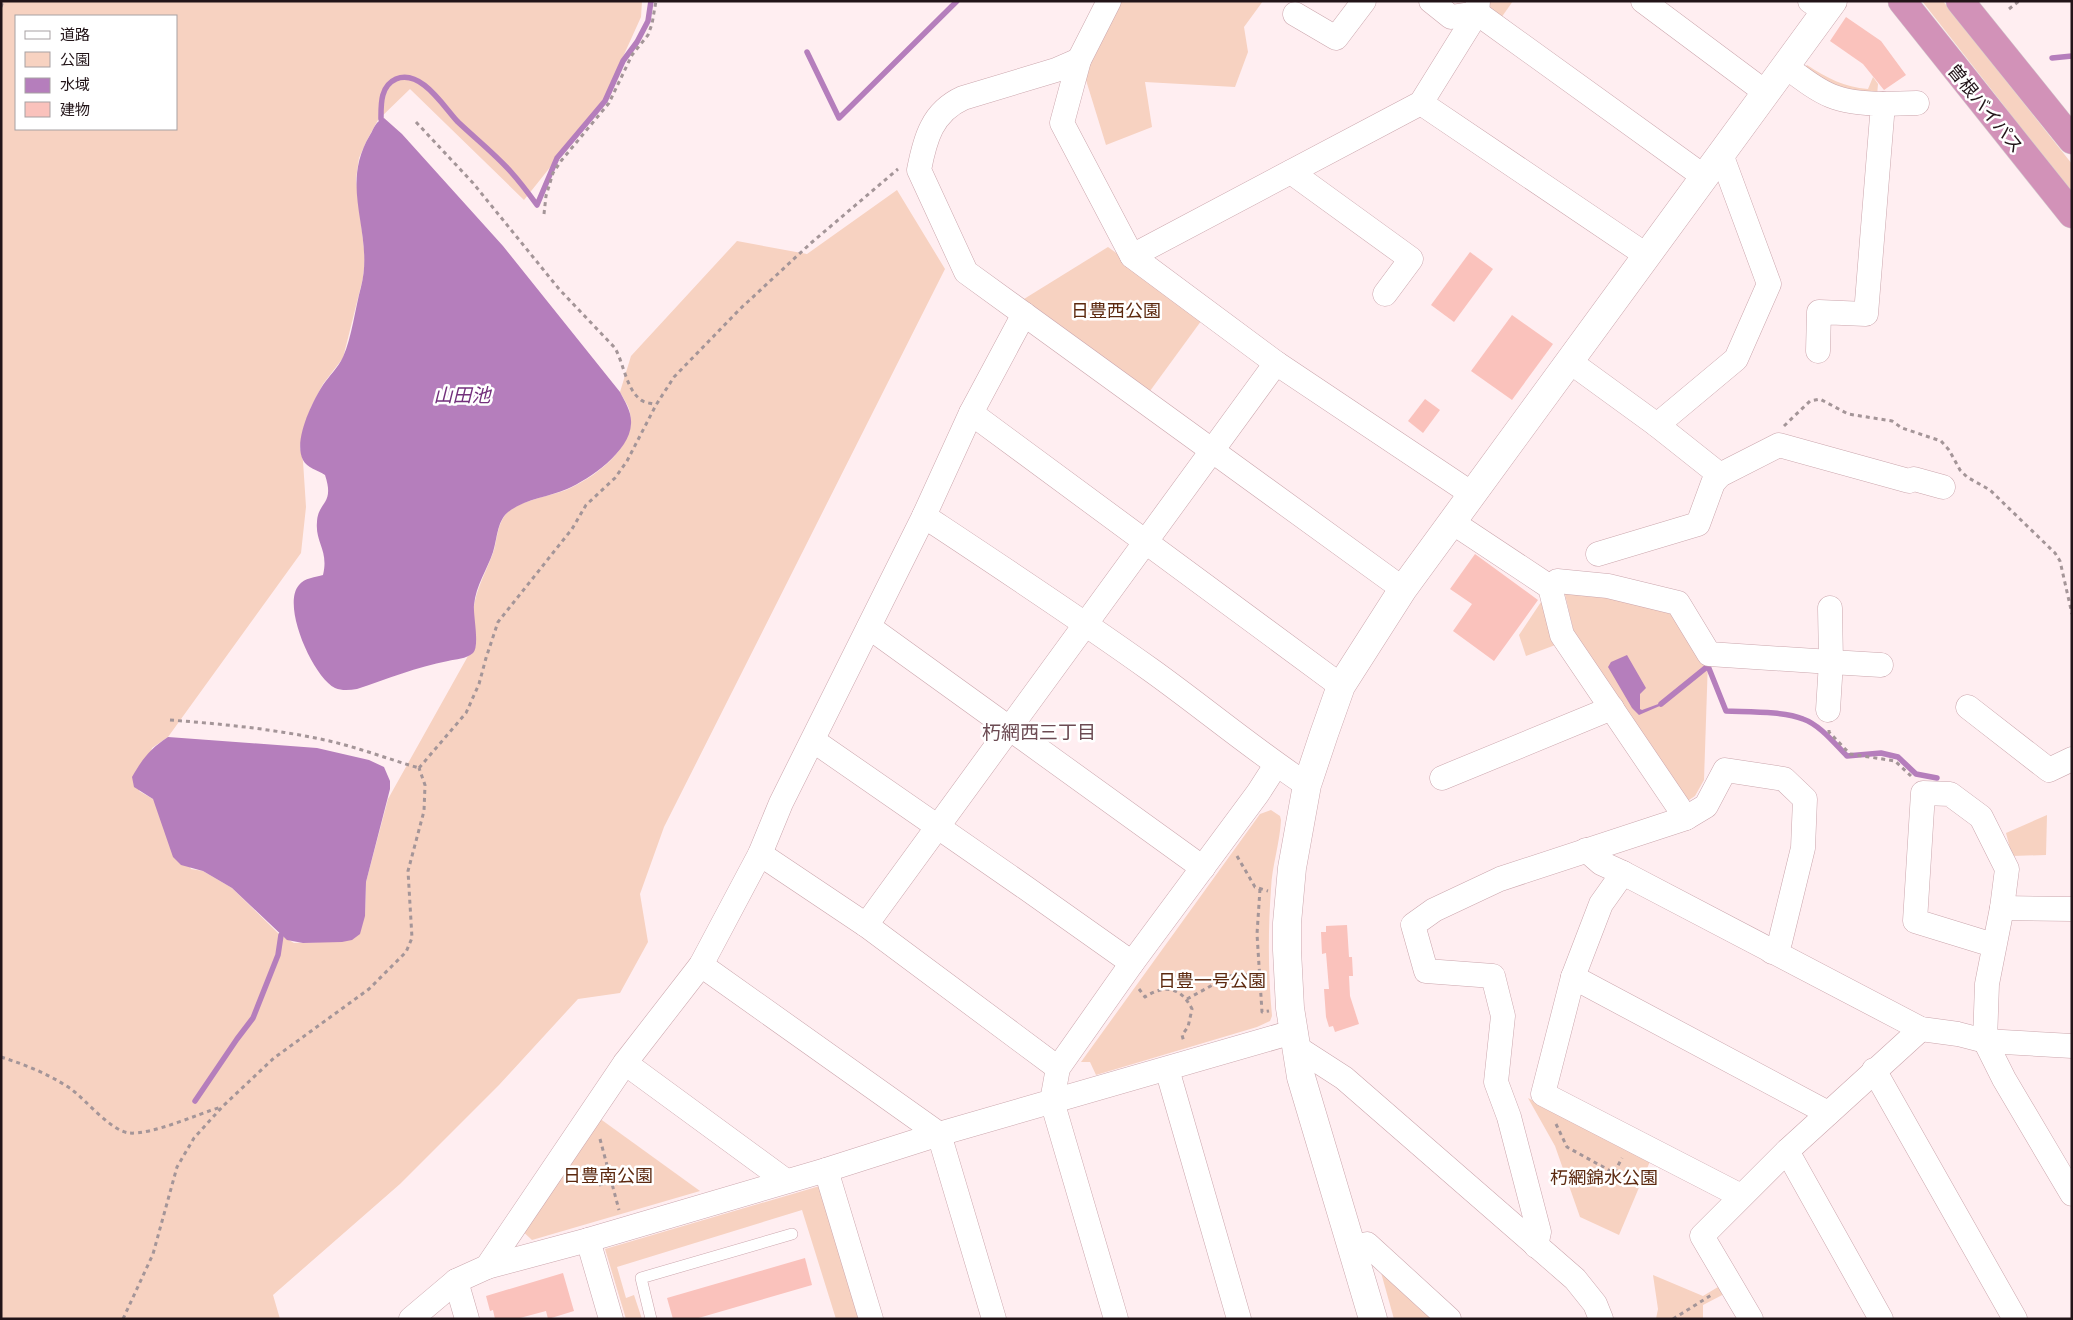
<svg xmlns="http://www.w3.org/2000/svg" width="2073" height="1320" font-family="'Open Sans','Noto Sans JP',sans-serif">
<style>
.green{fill:#f7d2c1;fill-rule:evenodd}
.water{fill:#b57ebc}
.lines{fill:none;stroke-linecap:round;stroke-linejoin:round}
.stream{stroke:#b57ebc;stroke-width:5.5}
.building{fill:#fac2bc}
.lane-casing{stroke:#cba6ad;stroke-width:12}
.street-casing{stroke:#cba6ad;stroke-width:25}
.secondary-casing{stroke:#cba6ad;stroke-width:29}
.highway-casing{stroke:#d3d0d1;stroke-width:29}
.path{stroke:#a49598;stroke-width:3;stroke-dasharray:4 4;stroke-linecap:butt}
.lane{stroke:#fff;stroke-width:11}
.street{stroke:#fff;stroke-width:24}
.secondary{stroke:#fff;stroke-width:28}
.highway{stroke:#d292b8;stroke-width:28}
.labels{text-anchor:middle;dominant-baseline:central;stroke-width:5;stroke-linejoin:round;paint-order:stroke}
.street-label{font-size:18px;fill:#221418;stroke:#fff}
.park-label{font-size:18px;fill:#5c290f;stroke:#fff}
.water-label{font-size:19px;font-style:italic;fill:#73307c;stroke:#fff}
.neighbourhood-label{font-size:19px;fill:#6c4b53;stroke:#fff}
</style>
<rect width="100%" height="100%" fill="#ffeef1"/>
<!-- green -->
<g class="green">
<path d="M1,1H642L641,17L603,101L524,200L410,89L378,120L367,140L359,158L356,179L365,258L363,278L343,358L323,384L311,407L303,430L300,448L303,461L306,507L301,553L168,737L152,748L139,791L153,799L191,869L203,871L232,888L279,934L294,943L321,942L365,916L366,882L388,799L468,656C482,646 474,634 473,619C473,592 486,574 494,550C497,538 498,523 506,514C517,501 550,496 566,490C594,478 636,448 630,413C629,406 623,398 620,392L631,356L737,241L807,254L897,190L945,269L664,827L640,894L648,942L620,993L578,999L499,1085L400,1184L273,1295L280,1319H1ZM16,16H176V129H16Z"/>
<polygon points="1099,1 1263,1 1244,27 1248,52 1235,87 1145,82 1152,127 1106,145 1077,51"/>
<polygon points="1482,1 1513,1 1501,18"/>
<polygon points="1922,1 1943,1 2072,164 2072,201 2055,181 2005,107"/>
<path d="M1807,65C1827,78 1844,87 1868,89L1873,77L1878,84L1877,96L1841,92L1805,67Z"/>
<polygon points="1108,247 1204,317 1150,391 1024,299"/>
<polygon points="1563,586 1672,606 1708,660 1704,780 1695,796 1686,802 1575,637"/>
<polygon points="1547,593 1558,644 1526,656 1519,635"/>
<path d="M1271,810L1280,816L1281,820C1280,843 1272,865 1271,889C1268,931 1268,973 1272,1016L1270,1021L1257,1027L1096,1075L1090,1062H1081L1260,814Z"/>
<polygon points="2047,815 2046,855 2012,856 2006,833"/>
<polygon points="1528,1098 1651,1159 1619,1235 1580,1217 1555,1146"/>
<polygon points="599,1118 700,1191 532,1240 518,1227"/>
<polygon points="823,1185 864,1319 836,1319 802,1210 617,1267 626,1298 634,1295 642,1319 626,1319 605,1249"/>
<polygon points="1380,1269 1439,1319 1394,1319"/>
<polygon points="1653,1275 1703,1296 1723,1284 1728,1292 1703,1305 1703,1319 1656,1319 1658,1309"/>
</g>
<!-- water -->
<g class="water">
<path d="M384,118L402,134L503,246L620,392C625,402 632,412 631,424C630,451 590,479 567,489C549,497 523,499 507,513C497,522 497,540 493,552C487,570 476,585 474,605C473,616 480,646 473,653C466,659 456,659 448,661C417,667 387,679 357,689C350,690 342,691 335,688C313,677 281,605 299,585C304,578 316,577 323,575C329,550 315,543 317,522C318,501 335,505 325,475C318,470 307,468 303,460C293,441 312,402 323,385C329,376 338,368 343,357C352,337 355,309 361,287C375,233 338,188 370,135C374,128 376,121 384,118Z"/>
<polygon points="1627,655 1646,688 1640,694 1640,709 1642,710 1661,703 1662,705 1639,715 1632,708 1608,667 1611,662"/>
<path d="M168,737L317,748L369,760L384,767L390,781V789L366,882L365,916L360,934L352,940L342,942L303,943L287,940L232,888L203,871L181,865L173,857L153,799L134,787L132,777C143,758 150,749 168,737Z"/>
</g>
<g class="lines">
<!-- stream -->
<g class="stream">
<polyline points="807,52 839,118 957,1"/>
<polyline points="2052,58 2072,56"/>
<path d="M381,119C381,105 380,86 396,79C421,69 443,106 458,122C476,139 495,154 511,172C520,182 529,194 537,205L557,158L605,101L623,61L637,42L648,21L651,1"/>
<path d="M1661,704L1708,666L1726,711C1747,712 1784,711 1803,719C1820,725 1834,743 1847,756L1881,753L1898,757L1916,774L1937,778"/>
<polyline points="195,1101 237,1039 253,1018 278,955 281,935"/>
</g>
</g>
<!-- building -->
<g class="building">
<polygon points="1846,17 1881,41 1906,75 1884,90 1863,64 1830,41"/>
<polygon points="1470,252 1493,269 1454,322 1431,305"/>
<polygon points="1512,315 1553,344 1512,400 1471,371"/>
<polygon points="1425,399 1440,410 1423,433 1408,421"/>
<polygon points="1475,554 1538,600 1494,661 1453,631 1472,604 1450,589"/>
<polygon points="1347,925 1349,957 1352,957 1353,976 1349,976 1350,996 1359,1024 1335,1032 1333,1026 1329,1027 1326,1017 1324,989 1329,989 1326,953 1322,954 1321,932 1326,932 1326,926"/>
<polygon points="805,1258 812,1285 695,1319 673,1319 667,1298"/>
<polygon points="563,1273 574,1311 548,1319 546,1311 516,1319 495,1319 493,1310 490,1311 486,1296"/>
</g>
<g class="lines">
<!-- lane casing -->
<g class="lane-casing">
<polyline id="lane" points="651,1319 641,1278 792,1234"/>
</g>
<!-- street casing -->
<g class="street-casing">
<g id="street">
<polyline points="1109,1 1079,60 1062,123 1132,256 1276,363 1472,494"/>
<polyline points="1431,1 1451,17 1477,13 1703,176"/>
<polyline points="1643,1 1765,92"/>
<polyline points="1810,1 1826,12"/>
<polyline points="1295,14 1336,38 1364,1"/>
<path d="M1079,60L1056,70L963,98C932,112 925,139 919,170L966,272L1403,589"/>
<path d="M1785,66C1824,95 1834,103 1883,104L1866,314L1819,312L1818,351"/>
<polyline points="1421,103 1646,255"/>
<polyline points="1883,104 1917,103"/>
<polyline points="1291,172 1411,259 1385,294"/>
<polyline points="1132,256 1421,103 1477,13 1478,1"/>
<polyline points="1569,361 1657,425 1720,475"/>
<polyline points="971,413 1341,686"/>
<polyline points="1657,425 1736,359 1769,284 1721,154"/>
<path d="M924,516C1001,567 1077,617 1151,670C1204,708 1254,750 1307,785"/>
<polyline points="1452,522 1550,587 1562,635 1686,818 1500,879 1434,910 1413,925 1426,971 1493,976 1503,1016 1496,1082 1509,1117 1539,1232 1536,1246"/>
<polyline points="1598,554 1698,524 1713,483 1720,475 1779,445 1909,481 1914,479 1943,487"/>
<polyline points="1550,587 1557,581 1608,586 1678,603 1709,654 1831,662 1828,710"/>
<polyline points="1830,608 1831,662 1881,665"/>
<polyline points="869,627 1203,868"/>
<polyline points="1968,707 2049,770 2072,759"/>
<polyline points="814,741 1026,888 1132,963"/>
<polyline points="1442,778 1612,708"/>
<polyline points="1686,818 1706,806 1725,770 1784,779 1805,799 1803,848 1780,942 1772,952"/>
<polyline points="1586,850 1601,863 1623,873"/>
<polyline points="760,854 866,925 1058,1068"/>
<polyline points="2002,908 2072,909"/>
<polyline points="866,925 1276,363"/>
<polyline points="1993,945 1915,921 1923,793 1950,794 1981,817 2007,869 2002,908 1987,984 1985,1041 2004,1079 2072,1194"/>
<polyline points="701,965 939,1134 994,1319"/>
<polyline points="1573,977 1828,1113"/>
<polyline points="1296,1047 1344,1078 1575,1279 1595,1304 1601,1319"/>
<polyline points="625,1063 786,1181"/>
<polyline points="1167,1069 1239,1319"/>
<polyline points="1874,1070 2015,1319"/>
<polyline points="1787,1151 1881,1319"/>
<polyline points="826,1170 871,1319"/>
<polyline points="1741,1196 1543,1094 1573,977 1601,904 1623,873 1921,1029 1958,1034 1985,1041 2072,1046"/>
<polyline points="588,1240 611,1319"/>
<polyline points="1352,1248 1367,1244 1449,1319"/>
<polyline points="487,1267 625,1063 701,965 760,854 781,803 924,516 971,413 1024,314"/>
<polyline points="456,1281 467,1319"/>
<polyline points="411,1319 456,1281 487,1267 588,1240 826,1170 939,1134 1293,1032"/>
<polyline points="1116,1319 1052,1101 1058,1068 1132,963 1258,793 1276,765"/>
<polyline points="1751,1319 1702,1236 1787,1151 1921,1029"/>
</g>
</g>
<!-- secondary casing -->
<g class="secondary-casing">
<polyline id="secondary" points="1373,1319 1301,1077 1290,1008 1287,950 1287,923 1292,868 1307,785 1324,734 1341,686 1403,589 1833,1"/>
</g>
<!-- highway casing -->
<g class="highway-casing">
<g id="highway">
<polyline points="1902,1 2072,214"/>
<polyline points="1960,1 2072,140"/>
</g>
</g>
<!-- path -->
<g class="path">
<polyline points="1,7 3,1"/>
<polyline points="2009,9 2019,1"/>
<path d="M416,122L473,183L559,289L615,348C624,364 626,389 641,400C645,403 651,403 656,405"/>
<polyline points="544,214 546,196 553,173 561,161 609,103 632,55 648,35 652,24 656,1"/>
<polyline points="1784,426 1810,401 1820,399 1848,414 1892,421 1902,428 1941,441 1949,450 1960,470 1967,477 1990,490 2055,553 2060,561 2072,614"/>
<path d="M170,720C222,724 274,729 325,740C357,747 388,759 419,768"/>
<polyline points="1829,730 1829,732 1850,754 1895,761 1911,776"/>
<polyline points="419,768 466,713 479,684 486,658 498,622 572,529 586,505 615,478 627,461 656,405 674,377 740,309 811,243 898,169"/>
<polyline points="1237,856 1255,887 1268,891"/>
<polyline points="1260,889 1257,934 1262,1012 1269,1011"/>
<path d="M1139,989L1145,997C1165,984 1181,987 1192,1009L1188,1027L1182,1035L1184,1042"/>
<polyline points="1187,999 1229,976 1259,974"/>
<path d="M1,1057C26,1065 49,1074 71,1089C86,1100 111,1131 129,1133C152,1135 198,1114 221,1107"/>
<polyline points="1556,1124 1567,1147 1614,1173 1622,1158"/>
<polyline points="600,1139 619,1210"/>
<polyline points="599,1185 611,1182"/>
<polyline points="123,1319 153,1254 177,1167 194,1138 223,1106 274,1058 369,989 406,952 412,938 408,871 424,811 425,785 419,768"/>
<polyline points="1673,1319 1713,1294"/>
</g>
<!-- lane -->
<use href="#lane" class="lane"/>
<!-- street -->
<use href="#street" class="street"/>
<!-- secondary -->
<use href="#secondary" class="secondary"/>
<!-- highway -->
<use href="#highway" class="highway"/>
</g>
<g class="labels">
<!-- street labels -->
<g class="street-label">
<text transform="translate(1986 108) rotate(51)">曽根バイパス</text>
</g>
<!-- park labels -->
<g class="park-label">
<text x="1116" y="310">日豊西公園</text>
<text x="1212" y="980">日豊一号公園</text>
<text x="608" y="1175">日豊南公園</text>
<text x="1604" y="1177">朽網錦水公園</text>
</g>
<!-- water labels -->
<g class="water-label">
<text x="462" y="395">山田池</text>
</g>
<!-- neighbourhood labels -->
<g class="neighbourhood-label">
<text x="1039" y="732">朽網西三丁目</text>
</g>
</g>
<!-- border -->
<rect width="2073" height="1320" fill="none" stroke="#221418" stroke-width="5"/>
<!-- legend -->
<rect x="15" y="15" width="162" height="115" fill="#ffffff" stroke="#a7a1a3"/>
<rect x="25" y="31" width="25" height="8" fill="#ffffff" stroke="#a7a1a3"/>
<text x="60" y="40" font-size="15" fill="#221418">道路</text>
<rect x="25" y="52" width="25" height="15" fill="#f7d2c1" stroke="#a7a1a3"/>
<text x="60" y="65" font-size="15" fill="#221418">公園</text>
<rect x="25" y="78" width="25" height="15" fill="#b57ebc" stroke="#a7a1a3"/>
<text x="60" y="90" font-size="15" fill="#221418">水域</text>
<rect x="25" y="102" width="25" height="15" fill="#fac2bc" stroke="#a7a1a3"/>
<text x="60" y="115" font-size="15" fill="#221418">建物</text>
</svg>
